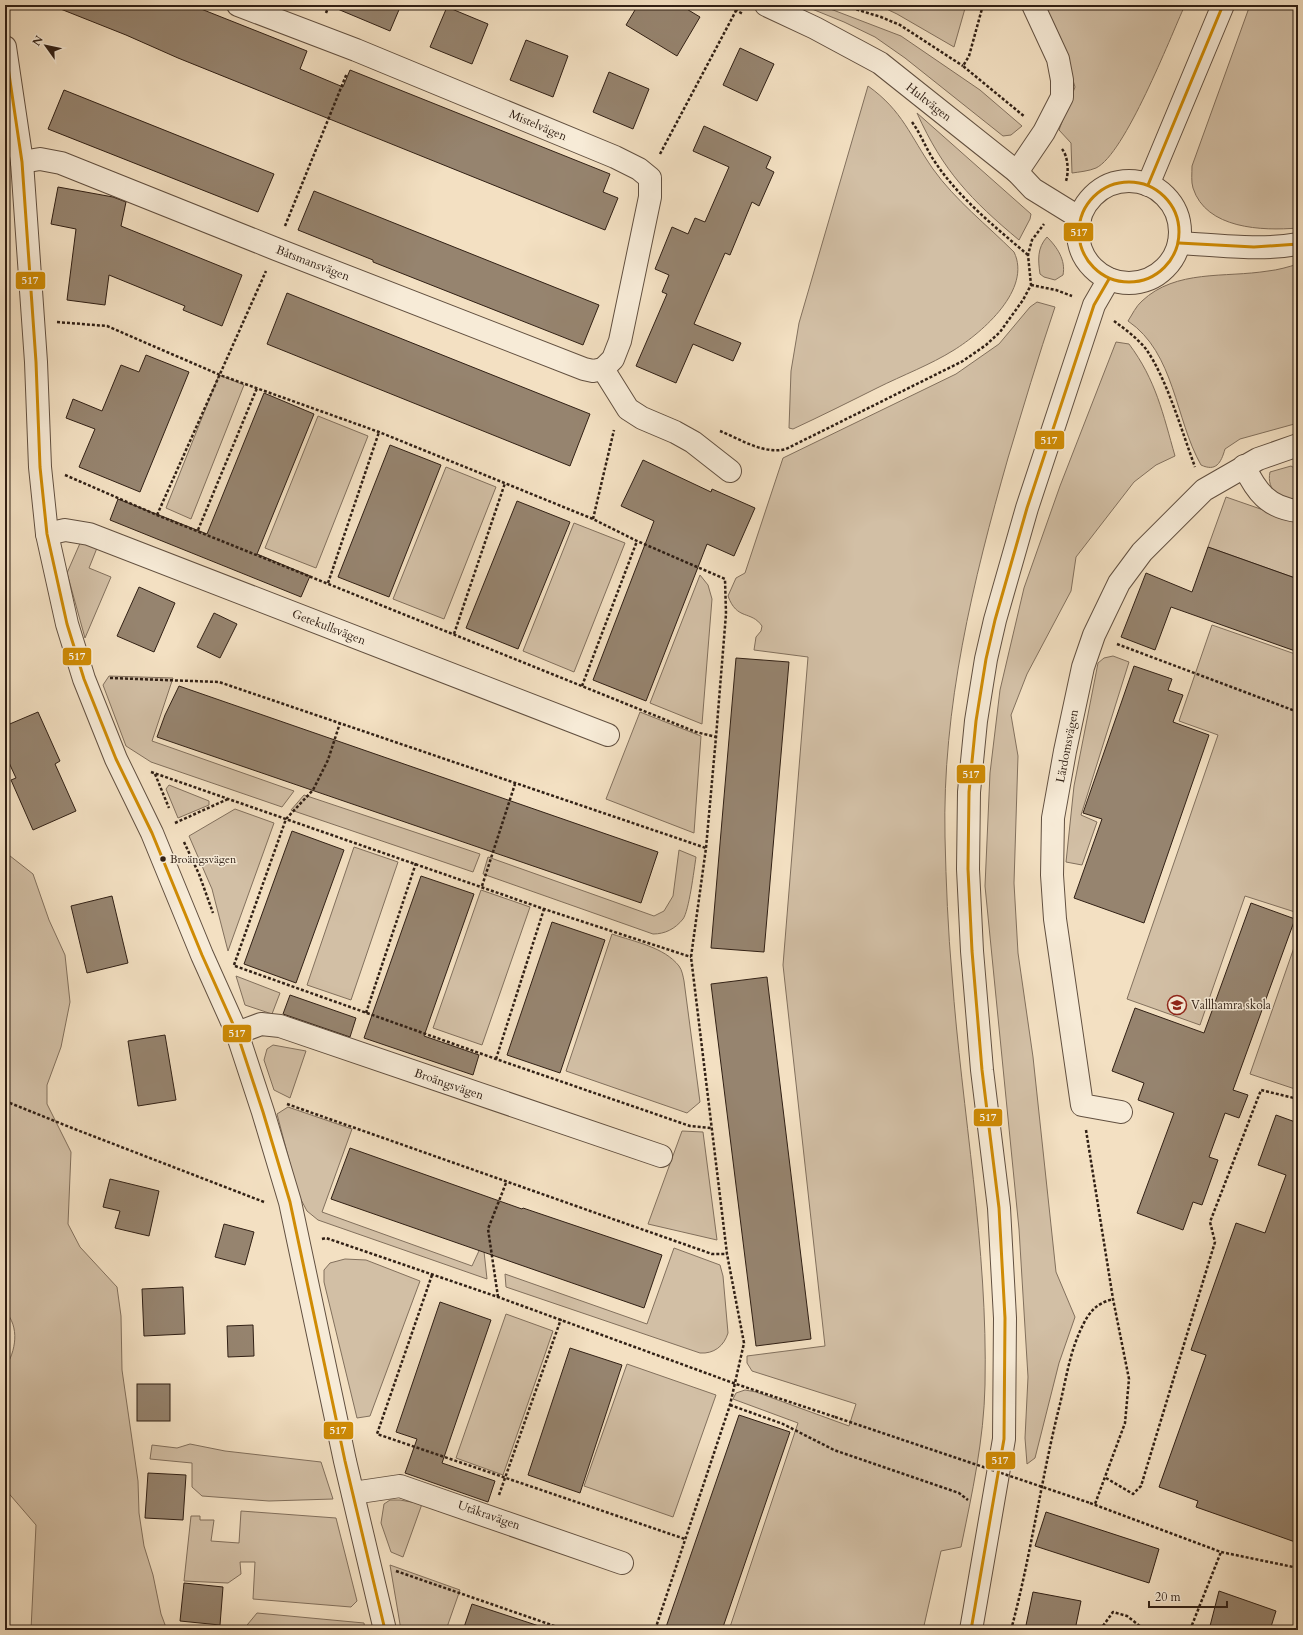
<svg xmlns="http://www.w3.org/2000/svg" width="1303" height="1635" font-family="Cardo,serif">
<style>
.green{fill:#d2bfa5;stroke:#82705d}
.building{fill:#96846f;stroke:#312015}
.lines{fill:none;stroke-linecap:round;stroke-linejoin:round}
.minor-casing{stroke:#625040;stroke-width:24}
.path{stroke:#312015;stroke-width:2.5;stroke-dasharray:3 2;stroke-linecap:butt}
.minor{stroke:#f7ebd7;stroke-width:22}
.path-bridge{stroke:#312015;stroke-width:2.5;stroke-dasharray:3 2;stroke-linecap:butt}
.bus-1-casing{stroke:#f7ebd7;stroke-width:6}
.bus-1{stroke:#cf8b04;stroke-width:3}
.bus-dot{fill:#312015;stroke:#f7ebd7;stroke-width:1.5}
.labels{text-anchor:middle;dominant-baseline:central;stroke-width:3;stroke-linejoin:round;paint-order:stroke}
.bus-label{font-size:11px;fill:#312015;stroke:#f7ebd7;text-anchor:start}
.street-label{font-size:12px;fill:#312015;stroke:#f7ebd7}
.poi-label{font-size:12px;fill:#312015;stroke:#f7ebd7;text-anchor:start}
.line-badge{stroke:#f7ebd7;stroke-width:1.5}
.badge-label{font-size:11px;text-anchor:middle;font-weight:bold;fill:#fff}
</style>
<rect width="100%" height="100%" fill="#f3e0c2"/>
<filter id="stains"><feTurbulence type="fractalNoise" baseFrequency=".005" numOctaves="4"/><feColorMatrix values="0 0 0 0 .2 0 0 0 0 .09 0 0 0 0 .02 0 0 0 .5 -.17"/></filter>
<radialGradient id="worn" r=".72"><stop offset=".6" stop-color="#630" stop-opacity="0"/><stop offset="1" stop-color="#630" stop-opacity=".3"/></radialGradient>
<!-- green -->
<g class="green">
<polygon points="802,5 820,5 901,36 980,90 1022,126 1011,135 1003,136 905,58 875,37 844,22"/>
<polygon points="878,5 966,5 954,47 897,14"/>
<path d="M1045,5H1185C1170,38 1125,154 1096,168C1089,171 1079,172 1072,173L1071,143L1059,130L1075,87L1061,39Z"/>
<path d="M1250,5H1298V228C1262,231 1206,229 1193,188C1191,182 1192,173 1192,166Z"/>
<path d="M868,86C903,111 910,136 933,169C955,200 987,225 1014,252C1032,289 983,332 954,350C930,365 903,375 877,388C849,402 821,416 793,429L789,428L791,371L799,323Z"/>
<path d="M917,113L1031,214L1030,219L1019,240C971,200 943,171 917,113Z"/>
<path d="M1047,237C1057,247 1066,260 1063,275L1055,280L1044,277L1040,274C1038,260 1037,248 1047,237Z"/>
<path d="M1298,264V423L1240,439L1225,449C1221,463 1216,472 1201,465C1175,419 1175,353 1128,321C1132,315 1136,306 1142,301C1176,269 1225,278 1268,271C1278,270 1288,267 1298,264Z"/>
<path d="M1037,302L1055,307C1038,357 1023,408 1008,458C973,581 942,708 945,837C946,883 948,930 952,976C962,1112 988,1247 985,1385C984,1439 972,1494 961,1547L941,1551L923,1630H729L798,1423L733,1399L736,1393L745,1390L756,1392L849,1426L856,1404L752,1371L747,1363V1356L825,1346L783,965L808,657L754,650L756,637L761,631L762,626C751,610 737,621 728,596L736,578L745,573L783,458L956,374L999,344L1030,307Z"/>
<path d="M1116,342L1129,344C1156,380 1163,414 1175,456L1156,465L1134,482L1076,557L1071,591L1027,674L1011,715L1018,756L1014,883L1018,953L1033,1057L1056,1272L1075,1317L1059,1363L1035,1458L1027,1464L1025,1438L1028,1377L1019,1229L985,886L990,773L1000,690L1024,588L1060,486Z"/>
<polygon points="219,375 244,385 191,519 166,508"/>
<polygon points="318,416 368,436 316,568 265,548"/>
<path d="M1291,466L1296,469L1298,480V503C1281,499 1266,491 1270,472Z"/>
<polygon points="446,467 496,487 444,619 393,599"/>
<polygon points="1226,497 1298,522 1298,579 1208,547"/>
<polygon points="574,523 625,543 574,672 523,651"/>
<polygon points="81,541 97,548 89,568 111,577 85,638 67,573"/>
<polygon points="700,575 708,585 712,599 702,724 650,703"/>
<polygon points="1212,625 1298,655 1298,913 1245,896 1200,1025 1127,999 1218,735 1179,721"/>
<polygon points="1113,656 1129,662 1081,815 1097,822 1082,865 1066,862 1074,786 1098,663 1104,658"/>
<polygon points="109,676 173,678 152,741 294,791 282,807 151,762 126,746 103,685"/>
<polygon points="640,712 701,736 694,833 606,799"/>
<polygon points="169,785 209,801 209,805 178,818 166,789"/>
<polygon points="304,795 480,854 473,872 291,810"/>
<polygon points="235,809 274,823 228,951 212,889 189,836"/>
<polygon points="354,847 398,862 351,1000 307,985"/>
<path d="M679,850L696,857C694,870 689,911 683,919C675,929 665,934 653,934L483,874L488,857L654,916L664,911L673,896Z"/>
<path d="M5,852L33,874L49,920L65,955L70,1002L61,1047L47,1085V1104L71,1152L68,1224L80,1247L117,1287L121,1316L122,1370L138,1481L139,1513L144,1546L153,1575L161,1614L167,1630H31L36,1525L5,1489V1368C16,1351 20,1327 5,1311Z"/>
<polygon points="481,890 530,907 482,1045 433,1028"/>
<path d="M612,934C635,942 664,947 679,966C682,970 683,976 684,981L700,1102L687,1113L566,1071Z"/>
<polygon points="1298,936 1298,1090 1250,1074"/>
<polygon points="236,976 280,993 272,1014 245,1005"/>
<polygon points="273,1045 306,1051 290,1098 274,1090 264,1060 267,1049"/>
<polygon points="288,1107 352,1129 322,1212 472,1266 483,1242 487,1279 318,1220 307,1211 298,1194 277,1114"/>
<polygon points="682,1131 703,1132 717,1240 648,1224"/>
<path d="M674,1248L720,1265L723,1276L728,1333C724,1346 714,1354 700,1353L506,1287L505,1274L647,1324Z"/>
<polygon points="345,1259 366,1260 420,1281 370,1416 357,1418 324,1282 324,1270 330,1263"/>
<polygon points="506,1314 553,1331 503,1475 456,1458"/>
<polygon points="627,1364 716,1395 673,1517 584,1486"/>
<polygon points="190,1444 225,1451 321,1462 333,1499 269,1501 202,1496 192,1487 192,1463 150,1459 152,1445 177,1448"/>
<polygon points="390,1500 400,1500 422,1504 403,1557 391,1552 381,1523 384,1504"/>
<polygon points="241,1511 336,1518 357,1601 351,1607 253,1599 255,1562 240,1562 241,1574 228,1583 184,1581 191,1516 200,1516 200,1520 214,1520 211,1541 239,1543"/>
<polygon points="390,1565 460,1590 446,1630 401,1630"/>
<polygon points="257,1613 364,1623 365,1630 243,1630"/>
</g>
<!-- building -->
<g class="building">
<polygon points="53,5 191,5 307,51 300,69 343,87 350,70 610,174 603,192 618,198 605,230 178,58 126,35 53,6"/>
<polygon points="328,5 401,5 390,31"/>
<polygon points="638,5 680,5 700,17 677,56 626,25"/>
<polygon points="447,7 488,24 472,64 430,47"/>
<polygon points="526,40 568,56 553,97 510,80"/>
<polygon points="740,48 774,64 757,101 723,85"/>
<polygon points="609,72 649,89 633,129 593,112"/>
<polygon points="64,90 274,174 258,212 48,129"/>
<polygon points="704,126 771,157 766,168 774,172 759,206 752,202 730,255 725,253 694,324 741,343 733,361 693,344 676,383 636,366 667,294 662,292 669,275 655,269 672,227 688,234 695,218 705,222 729,167 693,151"/>
<polygon points="58,187 113,197 126,202 121,226 242,275 222,326 183,310 185,306 109,275 105,305 67,300 76,229 51,224"/>
<polygon points="314,191 599,305 583,345 373,262 373,260 298,230"/>
<polygon points="287,293 590,414 570,466 267,344"/>
<polygon points="146,355 189,372 140,492 79,467 95,429 66,418 73,399 102,411 121,365 139,372"/>
<polygon points="264,393 314,414 257,554 310,576 301,597 110,520 118,499 207,534"/>
<polygon points="390,445 441,465 389,597 338,577"/>
<polygon points="643,460 711,492 712,489 755,508 734,556 707,544 646,701 593,680 654,521 621,506"/>
<polygon points="517,501 570,522 518,649 466,628"/>
<polygon points="1208,547 1298,579 1298,652 1171,607 1155,650 1121,637 1146,573 1192,592"/>
<polygon points="139,587 175,603 154,652 117,636"/>
<polygon points="214,613 237,624 220,658 197,647"/>
<polygon points="736,658 789,662 764,952 711,948"/>
<polygon points="1134,666 1172,679 1168,690 1183,695 1173,722 1209,735 1144,923 1074,898 1102,819 1083,813"/>
<polygon points="179,686 658,852 641,903 157,737 165,715"/>
<polygon points="38,712 60,761 55,764 76,811 33,830 11,780 16,778 5,754 5,726"/>
<polygon points="292,831 344,850 296,983 244,964"/>
<polygon points="421,876 474,894 424,1036 479,1055 473,1075 364,1038"/>
<polygon points="112,896 128,963 87,973 71,906"/>
<polygon points="1251,903 1295,919 1233,1090 1248,1095 1239,1118 1225,1113 1209,1157 1218,1160 1202,1205 1193,1202 1183,1230 1137,1213 1174,1113 1138,1100 1144,1083 1112,1071 1135,1008 1204,1033"/>
<polygon points="552,922 605,940 560,1073 507,1055"/>
<polygon points="767,977 811,1339 756,1346 711,984"/>
<polygon points="290,995 356,1018 350,1037 283,1014"/>
<polygon points="165,1035 176,1100 138,1106 128,1041"/>
<polygon points="1276,1115 1298,1123 1298,1543 1196,1507 1198,1501 1159,1487 1206,1355 1191,1350 1236,1223 1265,1233 1286,1175 1258,1165"/>
<polygon points="350,1148 522,1209 523,1208 662,1255 644,1308 331,1199"/>
<polygon points="110,1179 159,1191 149,1236 115,1228 120,1211 103,1207"/>
<polygon points="224,1224 254,1232 245,1265 215,1257"/>
<polygon points="183,1287 185,1334 144,1336 142,1289"/>
<polygon points="440,1302 491,1320 442,1463 495,1481 488,1502 405,1473 417,1439 396,1432"/>
<polygon points="253,1325 254,1356 228,1357 227,1326"/>
<polygon points="570,1348 622,1365 580,1493 528,1475"/>
<rect x="137" y="1384" width="33" height="37"/>
<polygon points="739,1415 790,1432 722,1630 665,1630"/>
<polygon points="148,1473 186,1475 183,1520 145,1518"/>
<polygon points="1046,1512 1159,1549 1149,1583 1035,1546"/>
<polygon points="184,1583 223,1587 220,1625 180,1621"/>
<polygon points="1219,1591 1276,1611 1270,1630 1209,1630"/>
<polygon points="1033,1592 1081,1601 1075,1630 1025,1630"/>
<polygon points="472,1604 539,1626 539,1630 463,1630"/>
</g>
<g class="lines">
<!-- minor casing -->
<g class="minor-casing">
<g id="minor">
<polyline points="238,5 356,50 615,157 639,169 650,178 650,197 620,341 613,359 603,369"/>
<polyline points="766,5 815,28 880,63 1017,172 1033,189 1080,218"/>
<polyline points="5,47 22,162 36,362 40,467 47,534 67,624 84,679 116,759 152,833 202,955 237,1033 263,1112 290,1202 345,1461 385,1630"/>
<polyline points="22,162 40,159 61,163 276,249 584,369 593,371 603,369"/>
<polyline points="1017,172 1044,132 1062,97 1062,80 1058,59 1033,5"/>
<circle cx="1129" cy="232" r="51"/>
<polyline points="1148,185 1223,5"/>
<path d="M1179,243C1218,245 1260,251 1298,244"/>
<polyline points="603,369 628,409 642,418 675,432 693,442 730,471"/>
<path d="M1244,466C1256,491 1268,508 1298,511"/>
<polyline points="47,534 65,530 89,534 608,735"/>
<polyline points="237,1033 261,1024 280,1026 661,1156"/>
<polyline points="1121,1112 1082,1105 1055,919 1052,875 1053,818 1065,751 1083,667 1094,635 1119,583 1142,552 1204,490 1258,459 1298,445"/>
<polyline points="353,1493 400,1486 622,1563"/>
<polyline points="971,1630 1004,1439 1005,1318 999,1208 982,1070 972,951 968,869 969,792 976,721 986,659 995,620 1027,508 1094,305 1109,279"/>
</g>
</g>
<!-- path -->
<g class="path">
<polyline points="726,5 743,14"/>
<polyline points="842,5 881,17 900,25 963,66"/>
<polyline points="983,5 969,56 963,66 1025,117"/>
<polyline points="326,13 329,5"/>
<path d="M912,122C921,134 926,149 935,162C959,198 995,227 1028,255"/>
<path d="M1062,149C1068,156 1069,172 1066,181"/>
<polyline points="660,154 739,5"/>
<polyline points="285,226 347,73"/>
<polyline points="1031,285 1056,290 1072,296"/>
<path d="M1114,321C1125,329 1137,338 1146,349C1167,379 1182,432 1195,467"/>
<polyline points="57,322 107,326 220,375 379,432 593,519 637,541 725,579 726,614 716,737 706,848 691,957 727,1254 744,1343 730,1405 655,1630"/>
<path d="M720,431C740,439 764,455 786,449L963,361L986,345L1000,332L1023,300L1031,285L1028,255L1032,240L1044,224"/>
<polyline points="65,475 157,515 696,732 716,737"/>
<polyline points="157,515 266,271"/>
<polyline points="593,519 614,430"/>
<polyline points="198,530 257,388"/>
<polyline points="328,583 379,432"/>
<polyline points="454,634 505,483"/>
<polyline points="1117,644 1298,712"/>
<polyline points="110,678 219,682 706,848"/>
<polyline points="582,686 637,541"/>
<polyline points="151,772 544,909 691,957"/>
<polyline points="155,774 169,808"/>
<polyline points="175,823 228,799"/>
<polyline points="184,842 199,874 213,913"/>
<polyline points="482,886 515,784"/>
<polyline points="234,965 286,819 313,790 328,760 340,723"/>
<polyline points="235,966 496,1059 690,1126 711,1128"/>
<polyline points="366,1013 416,863"/>
<polyline points="496,1059 544,909"/>
<polyline points="1294,1098 1298,1088"/>
<polyline points="5,1101 72,1128 264,1202"/>
<polyline points="287,1104 712,1254 727,1254"/>
<polyline points="1086,1130 1113,1299 1129,1379 1125,1423 1095,1504"/>
<polyline points="322,1239 326,1238 498,1297 736,1384 835,1417"/>
<polyline points="432,1275 377,1434 685,1539"/>
<polyline points="498,1297 488,1229 506,1183"/>
<polyline points="730,1405 783,1424 834,1450 959,1493 968,1500"/>
<polyline points="1106,1478 1133,1494 1141,1486 1215,1242 1210,1222 1261,1090 1298,1099"/>
<polyline points="499,1495 561,1319"/>
<polyline points="1090,1503 1221,1552 1298,1568"/>
<polyline points="396,1571 566,1630"/>
<path d="M1011,1630C1031,1556 1041,1479 1060,1404C1066,1379 1070,1352 1081,1329C1089,1312 1095,1304 1113,1299"/>
<polyline points="1100,1630 1113,1612 1127,1616 1145,1630"/>
<polyline points="1190,1630 1221,1552"/>
</g>
<!-- minor -->
<use href="#minor" class="minor"/>
<!-- path-bridge -->
<polyline class="path-bridge" points="835,1417 1090,1503"/>
<!-- bus-1 casing -->
<g class="bus-1-casing">
<g id="bus-1">
<polyline points="5,47 22,162 36,362 40,467 47,534 67,624 84,679 116,759 152,833 202,955 237,1033 263,1112 290,1202 345,1461 385,1630"/>
<circle cx="1129" cy="232" r="50"/>
<polyline points="1148,185 1223,5"/>
<polyline points="1179,243 1254,247 1298,244"/>
<polyline points="971,1630 1004,1439 1005,1318 999,1208 982,1070 972,951 968,869 969,792 976,721 986,659 995,620 1027,508 1094,305 1109,279"/>
</g>
</g>
<!-- bus-1 -->
<use href="#bus-1" class="bus-1"/>
</g>
<!-- icons -->
<defs>
<g id="school-ring" transform="scale(1)"><circle r="9.5" fill="#f7ebd7" stroke="#8f2418" stroke-width="1.5"/><path d="M0-5L7-2L0 1L-7-2ZM-4 1L0 2.5L4 1V4Q0 6-4 4Z" fill="#8f2418"/></g>
</defs>
<g fill-rule="evenodd">
<use href="#school-ring" x="1177" y="1005"/>
</g>
<!-- markers -->
<circle class="bus-dot" cx="163" cy="859" r="3.5"/>
<g class="labels">
<!-- bus labels -->
<g class="bus-label">
<text x="170" y="859">Broängsvägen</text>
</g>
<!-- street labels -->
<g class="street-label">
<text transform="translate(929 102) rotate(38)">Hultvägen</text>
<text transform="translate(538 125) rotate(23)">Mistelvägen</text>
<text transform="translate(313 263) rotate(21)">Båtsmansvägen</text>
<text transform="translate(329 627) rotate(21)">Getekullsvägen</text>
<text transform="translate(1067 746) rotate(-79)">Lärdomsvägen</text>
<text transform="translate(449 1084) rotate(19)">Broängsvägen</text>
<text transform="translate(489 1515) rotate(19)">Utåkravägen</text>
</g>
<!-- poi labels -->
<g class="poi-label">
<text x="1191" y="1005">Vallhamra skola</text>
</g>
</g>
<g class="line-badge">
<rect x="1063" y="222" width="31" height="20" rx="4" fill="#cf8b04"/>
<rect x="15" y="271" width="31" height="19" rx="4" fill="#cf8b04"/>
<rect x="1034" y="430" width="31" height="20" rx="4" fill="#cf8b04"/>
<rect x="62" y="647" width="30" height="19" rx="4" fill="#cf8b04"/>
<rect x="956" y="764" width="30" height="20" rx="4" fill="#cf8b04"/>
<rect x="222" y="1024" width="30" height="19" rx="4" fill="#cf8b04"/>
<rect x="973" y="1108" width="30" height="19" rx="4" fill="#cf8b04"/>
<rect x="323" y="1421" width="31" height="19" rx="4" fill="#cf8b04"/>
<rect x="985" y="1451" width="31" height="19" rx="4" fill="#cf8b04"/>
</g>
<g class="badge-label">
<text x="1079" y="236">517</text>
<text x="30" y="284">517</text>
<text x="1049" y="444">517</text>
<text x="77" y="660">517</text>
<text x="971" y="778">517</text>
<text x="237" y="1037">517</text>
<text x="988" y="1121">517</text>
<text x="338" y="1434">517</text>
<text x="1000" y="1464">517</text>
</g>
<!-- margin -->
<rect width="1303" height="1635" fill="none" stroke="#f3e0c2" stroke-width="20"/>
<rect x="6" y="6" width="1291" height="1623" fill="none" stroke="#312015" stroke-width="2"/>
<rect x="10" y="10" width="1283" height="1615" fill="none" stroke="#312015"/>
<!-- north arrow -->
<g transform="translate(46 46) rotate(303)" stroke="#f7ebd7" stroke-width="3" paint-order="stroke">
<path d="M0-3L7 15L0 10L-7 15Z" fill="#312015"/>
<text y="-6" font-size="11" font-weight="bold" text-anchor="middle" fill="#312015">N</text>
</g>
<!-- scale -->
<path d="M1149 1601v6h78v-6" fill="none" stroke="#312015" stroke-width="2"/>
<text x="1155" y="1601" font-size="12" fill="#312015" stroke="#f7ebd7" stroke-width="3" paint-order="stroke">20 m</text>
<rect width="100%" height="100%" filter="url(#stains)"/>
<rect width="100%" height="100%" fill="url(#worn)"/>
</svg>
